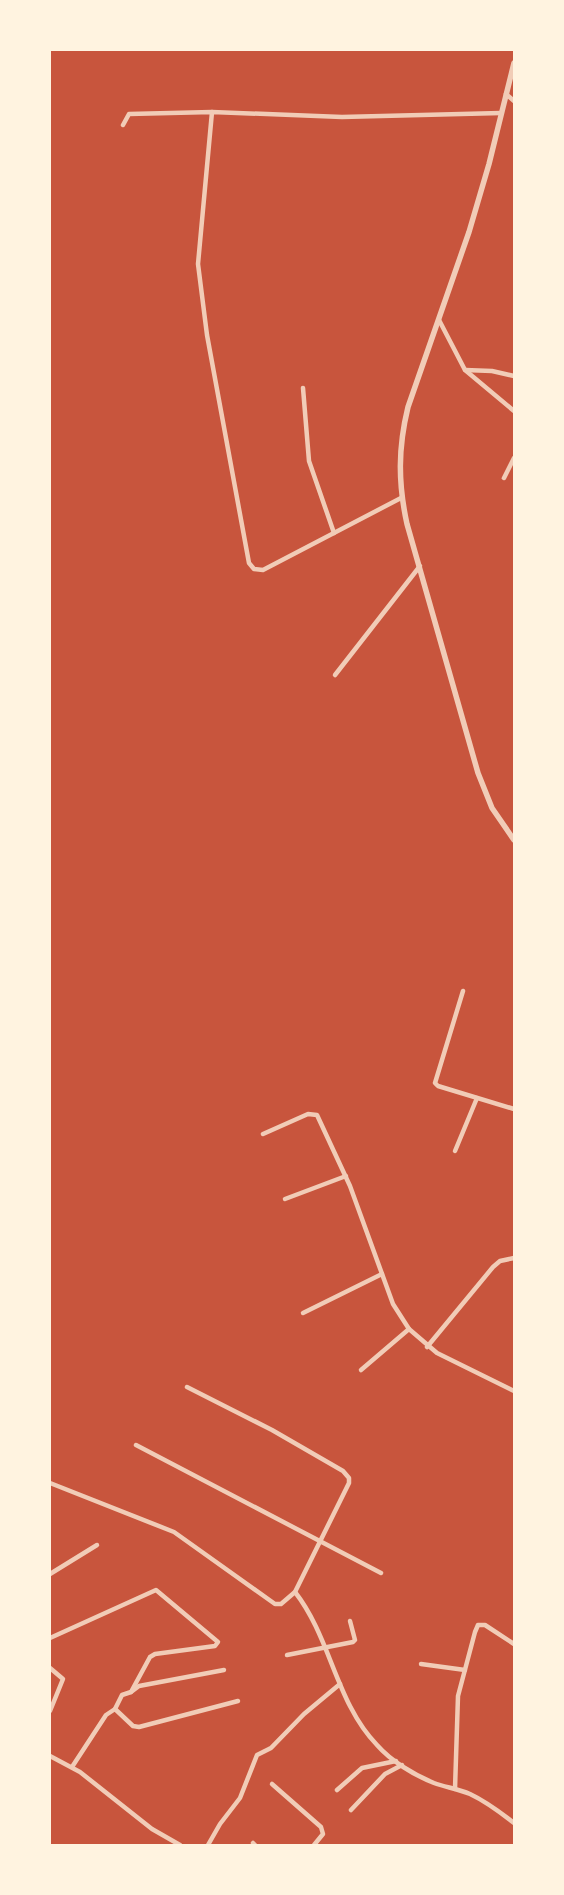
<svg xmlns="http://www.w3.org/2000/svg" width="564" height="1895" font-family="Mulish,sans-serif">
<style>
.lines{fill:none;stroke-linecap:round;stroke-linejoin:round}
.minor{stroke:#f1ccb7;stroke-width:4.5}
.tertiary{stroke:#f1ccb7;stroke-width:5.5}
</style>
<rect width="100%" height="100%" fill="#c8553d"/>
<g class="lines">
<!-- minor -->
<g class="minor">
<polyline points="506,94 514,101"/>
<polyline points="212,112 198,264 207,335 249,563 254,569 263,570 401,498"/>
<polyline points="123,125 129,114 212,112 342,117 501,113"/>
<polyline points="439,320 465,370 514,411"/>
<polyline points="465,370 492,371 514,376"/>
<polyline points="303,388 309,461 334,533"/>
<polyline points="504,478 514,458"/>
<polyline points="335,675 420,566"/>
<polyline points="463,991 435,1083 438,1086 514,1109"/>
<polyline points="263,1134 308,1114 317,1115 350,1186 393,1304 409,1329 437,1353 514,1391"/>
<polyline points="455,1151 477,1098"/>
<polyline points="285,1199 346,1176"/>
<polyline points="303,1313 382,1274"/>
<polyline points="427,1347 493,1267 500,1261 514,1258"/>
<polyline points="361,1370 409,1329"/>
<polyline points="136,1445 381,1573"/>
<polyline points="50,1483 174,1532 275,1604 281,1604 295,1592 349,1483 349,1478 343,1471 272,1430 187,1387"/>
<polyline points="50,1574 97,1545"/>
<path d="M295,1592C331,1638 336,1703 377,1745C391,1761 414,1775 434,1783C445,1787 458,1789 470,1794C487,1802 500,1812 514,1823"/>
<polyline points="50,1638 156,1590 218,1642 215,1646 155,1654 150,1657 131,1692"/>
<polyline points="287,1655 353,1642 355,1640 350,1621"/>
<polyline points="421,1664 465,1670"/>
<polyline points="50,1668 63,1679 50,1711"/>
<polyline points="115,1709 133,1726 139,1727 238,1701"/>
<polyline points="50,1756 80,1772 152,1829 180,1845"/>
<polyline points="72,1767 106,1715 115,1709 122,1695 131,1692 139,1686 224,1670"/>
<polyline points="272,1784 321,1827 323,1834 314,1845"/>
<polyline points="455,1789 458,1696 475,1632 478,1625 485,1625 514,1644"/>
<polyline points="337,1790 362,1768 396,1761"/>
<polyline points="351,1810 385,1774 402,1765"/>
<polyline points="253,1843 255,1845"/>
<polyline points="208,1845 220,1824 240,1798 257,1755 271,1748 304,1714 340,1684"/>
</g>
<!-- tertiary -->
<path class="tertiary" d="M514,63L489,164L469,232L408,407C398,448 398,483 407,524L478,773L492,808L514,840"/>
</g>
<!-- border -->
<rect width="564" height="1895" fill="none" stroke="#fff3e0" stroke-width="102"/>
</svg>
